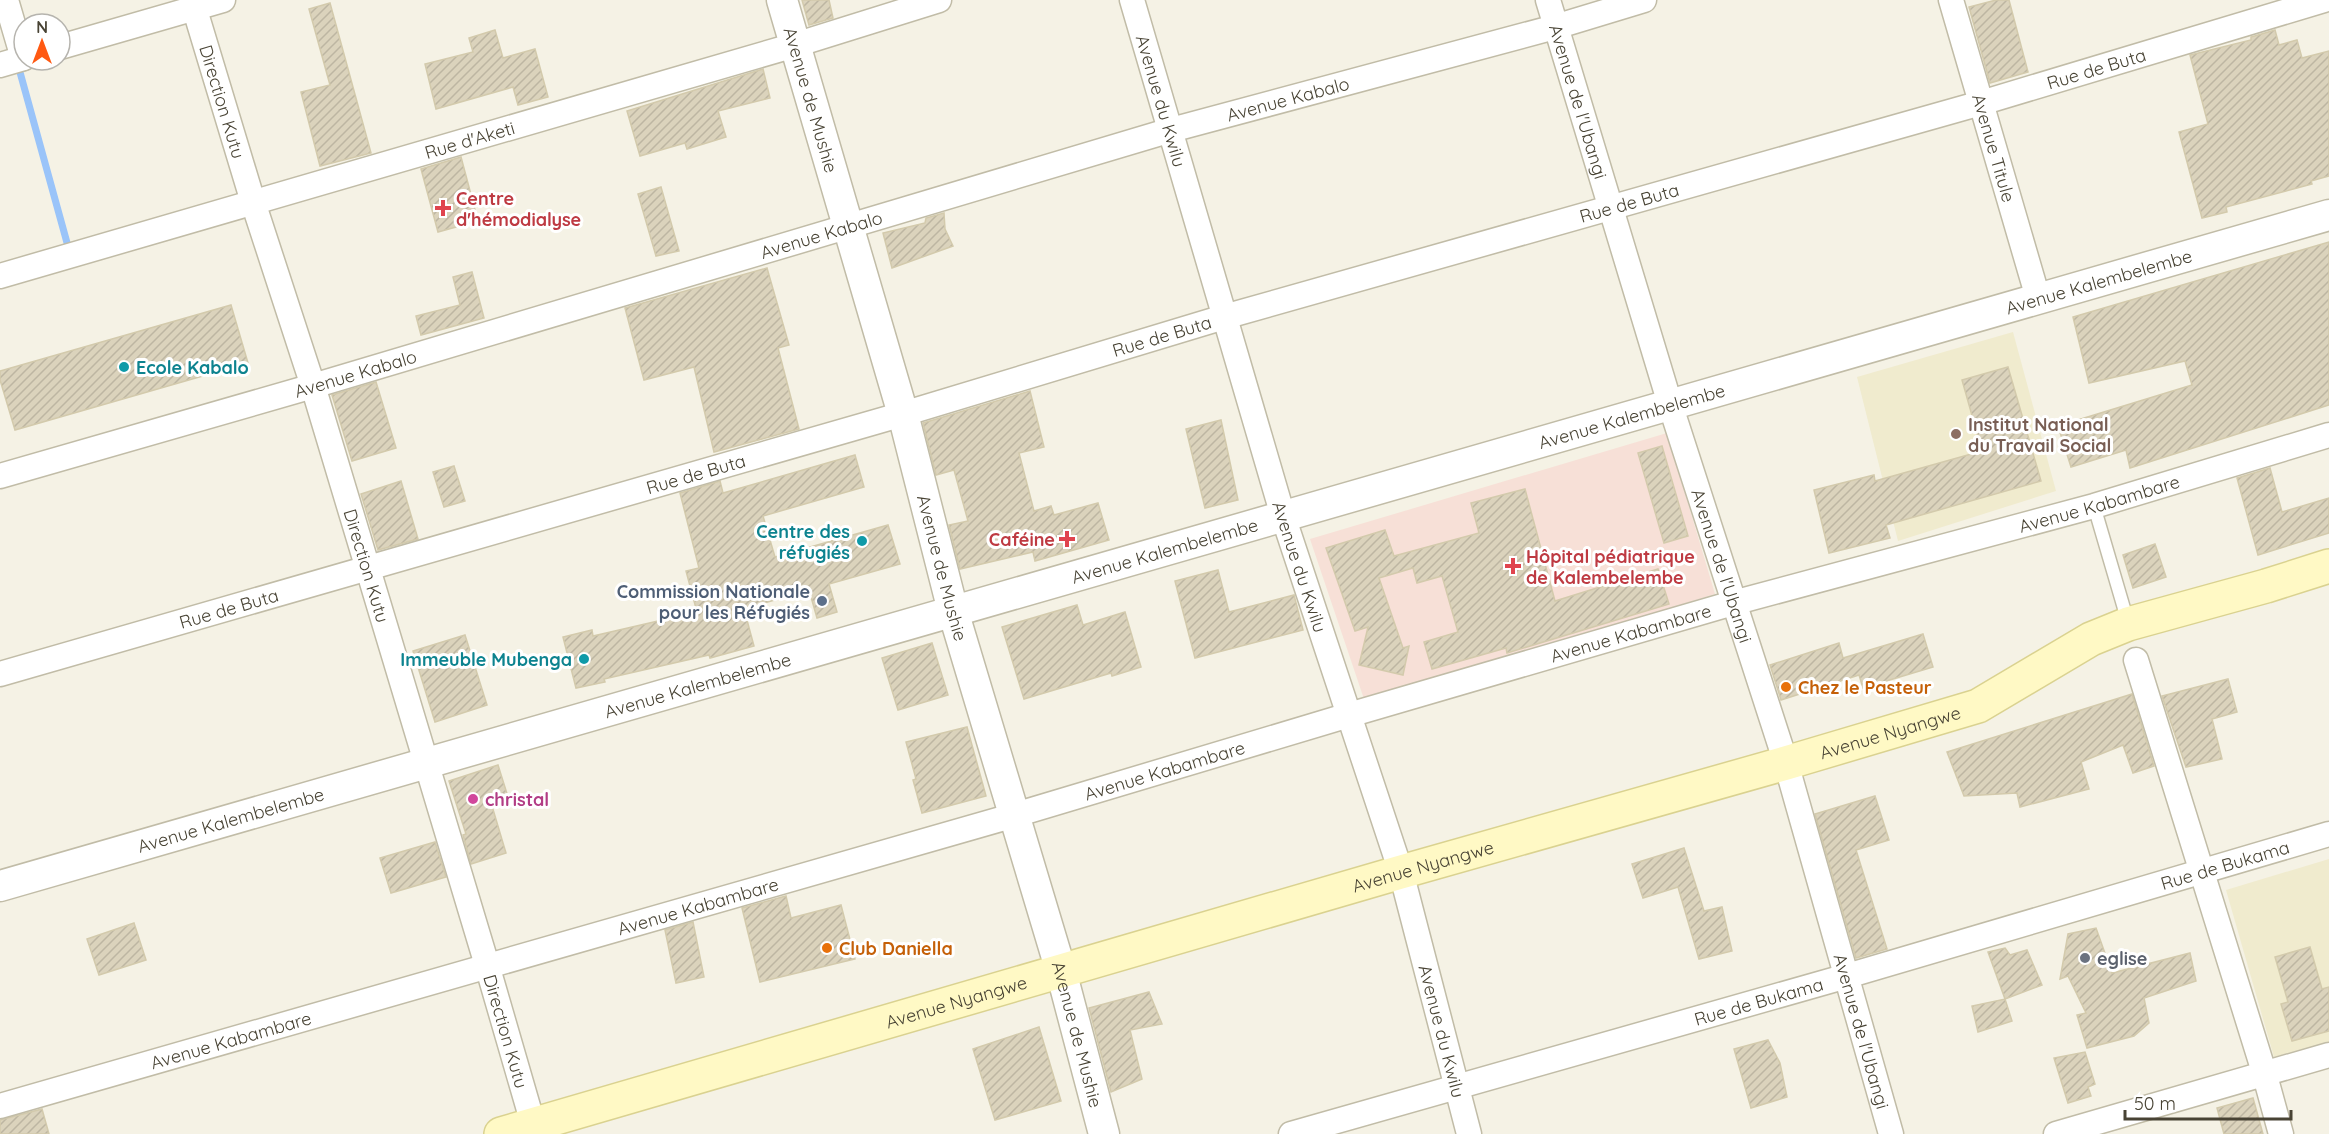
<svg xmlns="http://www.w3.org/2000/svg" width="2329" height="1134" font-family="Quicksand,sans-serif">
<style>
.education{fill:#f0ebce}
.medical{fill:#f7e0d7}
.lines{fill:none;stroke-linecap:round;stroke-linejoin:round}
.stream{stroke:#9ac4f9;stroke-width:7}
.building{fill:url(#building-hatch);stroke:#d3caac;stroke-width:1.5}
.service-casing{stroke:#c1bca7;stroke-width:15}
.minor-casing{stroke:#c1bca7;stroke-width:27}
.tertiary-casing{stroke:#c1bca7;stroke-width:33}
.secondary-casing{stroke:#dad290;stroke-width:36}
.service{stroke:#fff;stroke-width:12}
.minor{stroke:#fff;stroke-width:24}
.tertiary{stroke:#fff;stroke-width:30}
.secondary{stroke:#fff9c5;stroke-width:33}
.health-dot{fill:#e0444e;stroke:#fff;stroke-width:2}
.culture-dot{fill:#0f9aa8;stroke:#fff;stroke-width:2}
.education-dot{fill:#8d6e63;stroke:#fff;stroke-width:2}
.service-dot{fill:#5c6f8a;stroke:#fff;stroke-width:2}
.food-dot{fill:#e8710a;stroke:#fff;stroke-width:2}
.hotel-dot{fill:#d1479c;stroke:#fff;stroke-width:2}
.worship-dot{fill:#6b7280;stroke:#fff;stroke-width:2}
.labels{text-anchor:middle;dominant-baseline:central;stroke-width:6;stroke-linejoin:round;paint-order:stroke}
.street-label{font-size:18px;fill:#484334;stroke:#fff}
.health-label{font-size:18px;font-weight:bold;fill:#be3a42;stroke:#fff;text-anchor:start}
.culture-label{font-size:18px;font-weight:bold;fill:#0d838f;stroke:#fff;text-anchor:end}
.education-label{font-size:18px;font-weight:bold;fill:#785e54;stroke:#fff;text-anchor:start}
.service-label{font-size:18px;font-weight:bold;fill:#4e5e75;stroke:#fff;text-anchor:end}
.food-label{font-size:18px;font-weight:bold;fill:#c56008;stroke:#fff;text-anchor:start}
.hotel-label{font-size:18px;font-weight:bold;fill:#b23c85;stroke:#fff;text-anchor:start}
.worship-label{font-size:18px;font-weight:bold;fill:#5b616d;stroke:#fff;text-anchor:start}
</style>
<defs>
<pattern id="building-hatch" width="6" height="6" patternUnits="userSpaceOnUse" patternTransform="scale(1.5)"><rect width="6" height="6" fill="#dbd3bc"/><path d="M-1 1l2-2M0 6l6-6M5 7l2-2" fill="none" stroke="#bdb6a2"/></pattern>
</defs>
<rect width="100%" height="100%" fill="#f5f2e5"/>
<!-- education -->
<g class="education">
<polygon points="2013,332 2056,491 1898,541 1857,377"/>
<polygon points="2329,859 2329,1042 2274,1057 2226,890"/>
</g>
<!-- medical -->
<polygon class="medical" points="1667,433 1715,594 1365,702 1310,539"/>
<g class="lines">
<!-- stream -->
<polyline class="stream" points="18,65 69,250"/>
</g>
<!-- building -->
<g class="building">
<polygon points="802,0 829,0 833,18 809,25"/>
<polygon points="1996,0 2009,0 2028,72 1990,83 1969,7"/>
<polygon points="330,3 371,153 320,166 301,92 330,85 309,9"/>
<polygon points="495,30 503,58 535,49 548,97 518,105 513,87 436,109 425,64 473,52 469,38"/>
<polygon points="2275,30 2279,45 2297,40 2302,58 2329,51 2329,176 2311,181 2312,184 2226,207 2227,212 2202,218 2179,132 2208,124 2190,55 2251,40 2251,37"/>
<polygon points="763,69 770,98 718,111 726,137 687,149 685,143 640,156 627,111"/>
<polygon points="461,157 478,221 438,232 421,169"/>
<polygon points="661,187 679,251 656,256 638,194"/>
<polygon points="944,213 945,229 953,246 892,268 883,233 925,223 926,218"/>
<polygon points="2329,242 2329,405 2130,468 2126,450 2071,467 2058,426 2192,385 2185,361 2089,383 2073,317"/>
<polygon points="767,268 789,345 778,348 799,429 714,452 694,367 644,380 625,308"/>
<polygon points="472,272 484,318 421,335 416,316 460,305 453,277"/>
<polygon points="231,305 248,363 15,430 0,380 0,371"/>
<polygon points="2008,367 2041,481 1886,525 1890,538 1829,553 1814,490 1874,475 1875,481 1982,451 1962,380"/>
<polygon points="376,382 396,448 352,461 332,395"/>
<polygon points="1030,391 1044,447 1019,453 1034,511 1051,506 1054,515 1098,503 1109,540 1035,561 1033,552 960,569 949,525 968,521 954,470 936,475 923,423"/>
<polygon points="1221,420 1238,500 1205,508 1186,429"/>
<polygon points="1662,446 1688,536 1664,543 1638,453"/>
<polygon points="855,455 864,487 763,516 775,557 888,525 900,564 829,584 837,612 817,618 809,590 744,609 754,646 710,658 709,655 604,679 605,682 576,688 563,637 592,630 593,636 697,612 686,571 699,568 680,493 720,481 723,493"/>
<polygon points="454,466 465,501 444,507 433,472"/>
<polygon points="2270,468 2282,512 2329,498 2329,533 2258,555 2237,478"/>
<polygon points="401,481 418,539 378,550 361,494"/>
<polygon points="1525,489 1555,601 1658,569 1669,604 1507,653 1506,648 1432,669 1424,642 1458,632 1442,576 1417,583 1413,568 1379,578 1403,648 1409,646 1403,675 1359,665 1368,627 1355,631 1326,548 1385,530 1394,556 1479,533 1471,503"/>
<polygon points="2155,544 2166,577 2133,588 2123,555"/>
<polygon points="1218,570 1229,612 1294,595 1303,630 1195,658 1175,581"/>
<polygon points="1077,605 1083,625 1125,612 1141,667 1112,676 1111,673 1024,699 1002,627"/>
<polygon points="1923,634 1933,667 1863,688 1859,675 1781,700 1770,665 1839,643 1843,658"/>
<polygon points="465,635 487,705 435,722 413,651"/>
<polygon points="932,643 948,695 898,710 882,658"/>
<polygon points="2228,679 2237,712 2212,719 2222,759 2186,767 2162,696"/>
<polygon points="2132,694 2154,766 2133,773 2123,745 2081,762 2089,789 2020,807 2017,793 1964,796 1947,752"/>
<polygon points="967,727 986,796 922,813 913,780 916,779 906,742"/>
<polygon points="498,765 509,800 492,806 506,853 471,864 463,835 466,834 449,781"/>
<polygon points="1875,796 1889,840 1856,850 1887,949 1856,958 1815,814"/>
<polygon points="435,842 446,877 391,893 380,858"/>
<polygon points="1684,848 1704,911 1722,907 1732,951 1699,959 1678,887 1643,898 1632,864"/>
<polygon points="786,896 791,918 841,905 855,959 760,982 742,908"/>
<polygon points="693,922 704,977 676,983 665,930"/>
<polygon points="134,923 146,960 99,975 87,939"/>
<polygon points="2096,928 2112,973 2190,953 2196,981 2144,998 2149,1023 2134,1036 2087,1048 2077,1015 2086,1013 2068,976 2060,979 2068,934"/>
<polygon points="2310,947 2322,989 2329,987 2329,1031 2292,1041 2281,1004 2288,1002 2275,957"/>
<polygon points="2005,948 2010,955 2027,950 2042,985 2005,999 1988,952"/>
<polygon points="1149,992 1162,1024 1130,1030 1142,1079 1111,1092 1089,1008"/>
<polygon points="2005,999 2012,1021 1978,1032 1972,1006"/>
<polygon points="1039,1027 1061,1101 995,1120 973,1049"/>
<polygon points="1768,1040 1780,1063 1787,1097 1751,1108 1734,1049"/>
<polygon points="2085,1052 2095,1084 2088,1087 2091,1096 2068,1103 2054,1058"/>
<polygon points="2253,1098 2263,1134 2224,1134 2217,1108"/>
<polygon points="42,1109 49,1134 0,1134 0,1120"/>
</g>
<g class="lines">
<!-- service casing -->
<g class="service-casing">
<polyline id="service" points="2094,506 2128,622"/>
</g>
<!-- minor casing -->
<g class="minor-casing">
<g id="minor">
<polyline points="6,0 23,58"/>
<path id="s1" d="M192,0L253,202L313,386L487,965L536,1134"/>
<path id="s2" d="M1132,0L1283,516L1401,872L1469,1134"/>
<path id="s3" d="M1548,0L1670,404L1786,763L1891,1134"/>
<path id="s4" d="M1951,0L2038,298"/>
<polyline points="60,47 223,0"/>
<polyline points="0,65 24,58"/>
<path id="s5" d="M0,276L795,45L939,0"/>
<path id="s6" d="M0,476L313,386L1171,130L1555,27L1644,0"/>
<polyline points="2136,660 2264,1072 2281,1134"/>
<path id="s7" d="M0,674L903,414L1224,317L1981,103L2324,0"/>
<path id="s8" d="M0,1106L1015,815L1349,715L1733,603L2094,506L2329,435"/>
<path id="s9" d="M1291,1134L1847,976L2329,834"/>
<polyline points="2056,1134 2329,1055"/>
</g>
</g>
<!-- tertiary casing -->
<g class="tertiary-casing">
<g id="tertiary">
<path id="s10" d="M782,0L903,414L953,611L1061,971L1104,1134"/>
<path id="s11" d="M0,886L2329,215"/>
</g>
</g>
<!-- secondary casing -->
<g class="secondary-casing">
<g id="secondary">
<path id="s12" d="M501,1134L1401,872L1786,763L1978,706L2091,639L2128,624L2266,586L2329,566"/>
</g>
</g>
<!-- service -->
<use href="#service" class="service"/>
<!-- minor -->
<use href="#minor" class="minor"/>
<!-- tertiary -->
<use href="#tertiary" class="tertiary"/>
<!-- secondary -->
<use href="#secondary" class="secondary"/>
</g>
<!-- markers -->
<g class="health-dot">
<path d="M440 199h6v6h6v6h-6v6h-6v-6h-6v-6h6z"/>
<path d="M1064 530h6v6h6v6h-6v6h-6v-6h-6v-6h6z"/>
<path d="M1510 557h6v6h6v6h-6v6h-6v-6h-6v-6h6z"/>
</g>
<g class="culture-dot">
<circle cx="124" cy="367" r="6"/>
<circle cx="862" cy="541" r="6"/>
<circle cx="584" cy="659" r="6"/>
</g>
<circle class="education-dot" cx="1956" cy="434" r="6"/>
<circle class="service-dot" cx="822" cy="601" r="6"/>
<g class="food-dot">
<circle cx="1786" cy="687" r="6"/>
<circle cx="827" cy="948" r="6"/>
</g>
<circle class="hotel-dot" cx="473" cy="799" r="6"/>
<circle class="worship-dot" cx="2085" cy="958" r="6"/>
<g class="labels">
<!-- street labels -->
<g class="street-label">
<text stroke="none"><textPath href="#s7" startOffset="2182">Rue de Buta</textPath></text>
<text stroke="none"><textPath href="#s10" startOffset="104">Avenue de Mushie</textPath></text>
<text stroke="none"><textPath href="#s6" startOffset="1342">Avenue Kabalo</textPath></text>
<text stroke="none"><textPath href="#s2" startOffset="105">Avenue du Kwilu</textPath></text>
<text stroke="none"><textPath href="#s1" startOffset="106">Direction Kutu</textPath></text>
<text stroke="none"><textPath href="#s3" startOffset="106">Avenue de l'Ubangi</textPath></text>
<text stroke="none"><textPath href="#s5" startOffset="489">Rue d'Aketi</textPath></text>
<text stroke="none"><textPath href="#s4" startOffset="154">Avenue Titule</textPath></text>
<text stroke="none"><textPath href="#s7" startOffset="1696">Rue de Buta</textPath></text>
<text stroke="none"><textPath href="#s6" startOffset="856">Avenue Kabalo</textPath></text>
<text stroke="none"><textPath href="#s11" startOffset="2184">Avenue Kalembelembe</textPath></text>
<text stroke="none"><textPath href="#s7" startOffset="1210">Rue de Buta</textPath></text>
<text stroke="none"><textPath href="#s6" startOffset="370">Avenue Kabalo</textPath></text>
<text stroke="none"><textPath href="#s11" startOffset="1698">Avenue Kalembelembe</textPath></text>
<text stroke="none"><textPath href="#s7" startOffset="724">Rue de Buta</textPath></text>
<text stroke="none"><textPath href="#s8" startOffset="2184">Avenue Kabambare</textPath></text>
<text stroke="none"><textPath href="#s11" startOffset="1212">Avenue Kalembelembe</textPath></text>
<text stroke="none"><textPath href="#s1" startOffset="592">Direction Kutu</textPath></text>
<text stroke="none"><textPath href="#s3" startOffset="592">Avenue de l'Ubangi</textPath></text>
<text stroke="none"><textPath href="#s10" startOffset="590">Avenue de Mushie</textPath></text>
<text stroke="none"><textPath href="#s2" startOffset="591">Avenue du Kwilu</textPath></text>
<text stroke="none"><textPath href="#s7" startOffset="238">Rue de Buta</textPath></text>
<text stroke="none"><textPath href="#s8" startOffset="1698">Avenue Kabambare</textPath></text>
<text stroke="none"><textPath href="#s11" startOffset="726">Avenue Kalembelembe</textPath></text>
<text stroke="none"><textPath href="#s12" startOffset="1446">Avenue Nyangwe</textPath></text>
<text stroke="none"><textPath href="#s8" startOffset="1212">Avenue Kabambare</textPath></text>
<text stroke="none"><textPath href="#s11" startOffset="240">Avenue Kalembelembe</textPath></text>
<text stroke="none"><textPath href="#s9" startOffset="972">Rue de Bukama</textPath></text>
<text stroke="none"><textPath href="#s12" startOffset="960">Avenue Nyangwe</textPath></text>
<text stroke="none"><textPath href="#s8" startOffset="726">Avenue Kabambare</textPath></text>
<text stroke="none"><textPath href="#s9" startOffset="486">Rue de Bukama</textPath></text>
<text stroke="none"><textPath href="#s12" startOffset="474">Avenue Nyangwe</textPath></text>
<text stroke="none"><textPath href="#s1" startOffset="1078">Direction Kutu</textPath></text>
<text stroke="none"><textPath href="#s2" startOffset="1077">Avenue du Kwilu</textPath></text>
<text stroke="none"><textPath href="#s3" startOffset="1078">Avenue de l'Ubangi</textPath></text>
<text stroke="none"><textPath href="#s10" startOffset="1076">Avenue de Mushie</textPath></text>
<text stroke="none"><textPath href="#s8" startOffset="240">Avenue Kabambare</textPath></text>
</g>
<!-- health labels -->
<g class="health-label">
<text x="456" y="198">Centre<tspan x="456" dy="21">d'hémodialyse</tspan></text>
<text x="1055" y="539" text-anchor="end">Caféine</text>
<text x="1526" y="556">Hôpital pédiatrique<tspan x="1526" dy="21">de Kalembelembe</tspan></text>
</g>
<!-- culture labels -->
<g class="culture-label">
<text x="136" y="367" text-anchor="start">Ecole Kabalo</text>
<text x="850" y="531">Centre des<tspan x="850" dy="21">réfugiés</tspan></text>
<text x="572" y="659">Immeuble Mubenga</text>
</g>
<!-- education labels -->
<g class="education-label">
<text x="1968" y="424">Institut National<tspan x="1968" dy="21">du Travail Social</tspan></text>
</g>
<!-- service labels -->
<g class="service-label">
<text x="810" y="591">Commission Nationale<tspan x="810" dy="21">pour les Réfugiés</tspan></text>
</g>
<!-- food labels -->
<g class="food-label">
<text x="1798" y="687">Chez le Pasteur</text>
<text x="839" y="948">Club Daniella</text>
</g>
<!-- hotel labels -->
<g class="hotel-label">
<text x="485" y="799">christal</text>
</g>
<!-- worship labels -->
<g class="worship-label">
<text x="2097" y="958">eglise</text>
</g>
</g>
<!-- north arrow -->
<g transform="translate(42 42)"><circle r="28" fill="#ffffff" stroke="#b6b4ae" stroke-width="1.5"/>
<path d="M0-4.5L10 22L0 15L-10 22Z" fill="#ff5912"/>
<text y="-9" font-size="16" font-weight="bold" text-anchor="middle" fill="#484334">N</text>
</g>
<!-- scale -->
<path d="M2125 1110v9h166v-9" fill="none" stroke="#484334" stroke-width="3"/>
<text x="2134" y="1110" font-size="18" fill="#484334" stroke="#ffffff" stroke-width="4.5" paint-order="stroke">50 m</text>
</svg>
